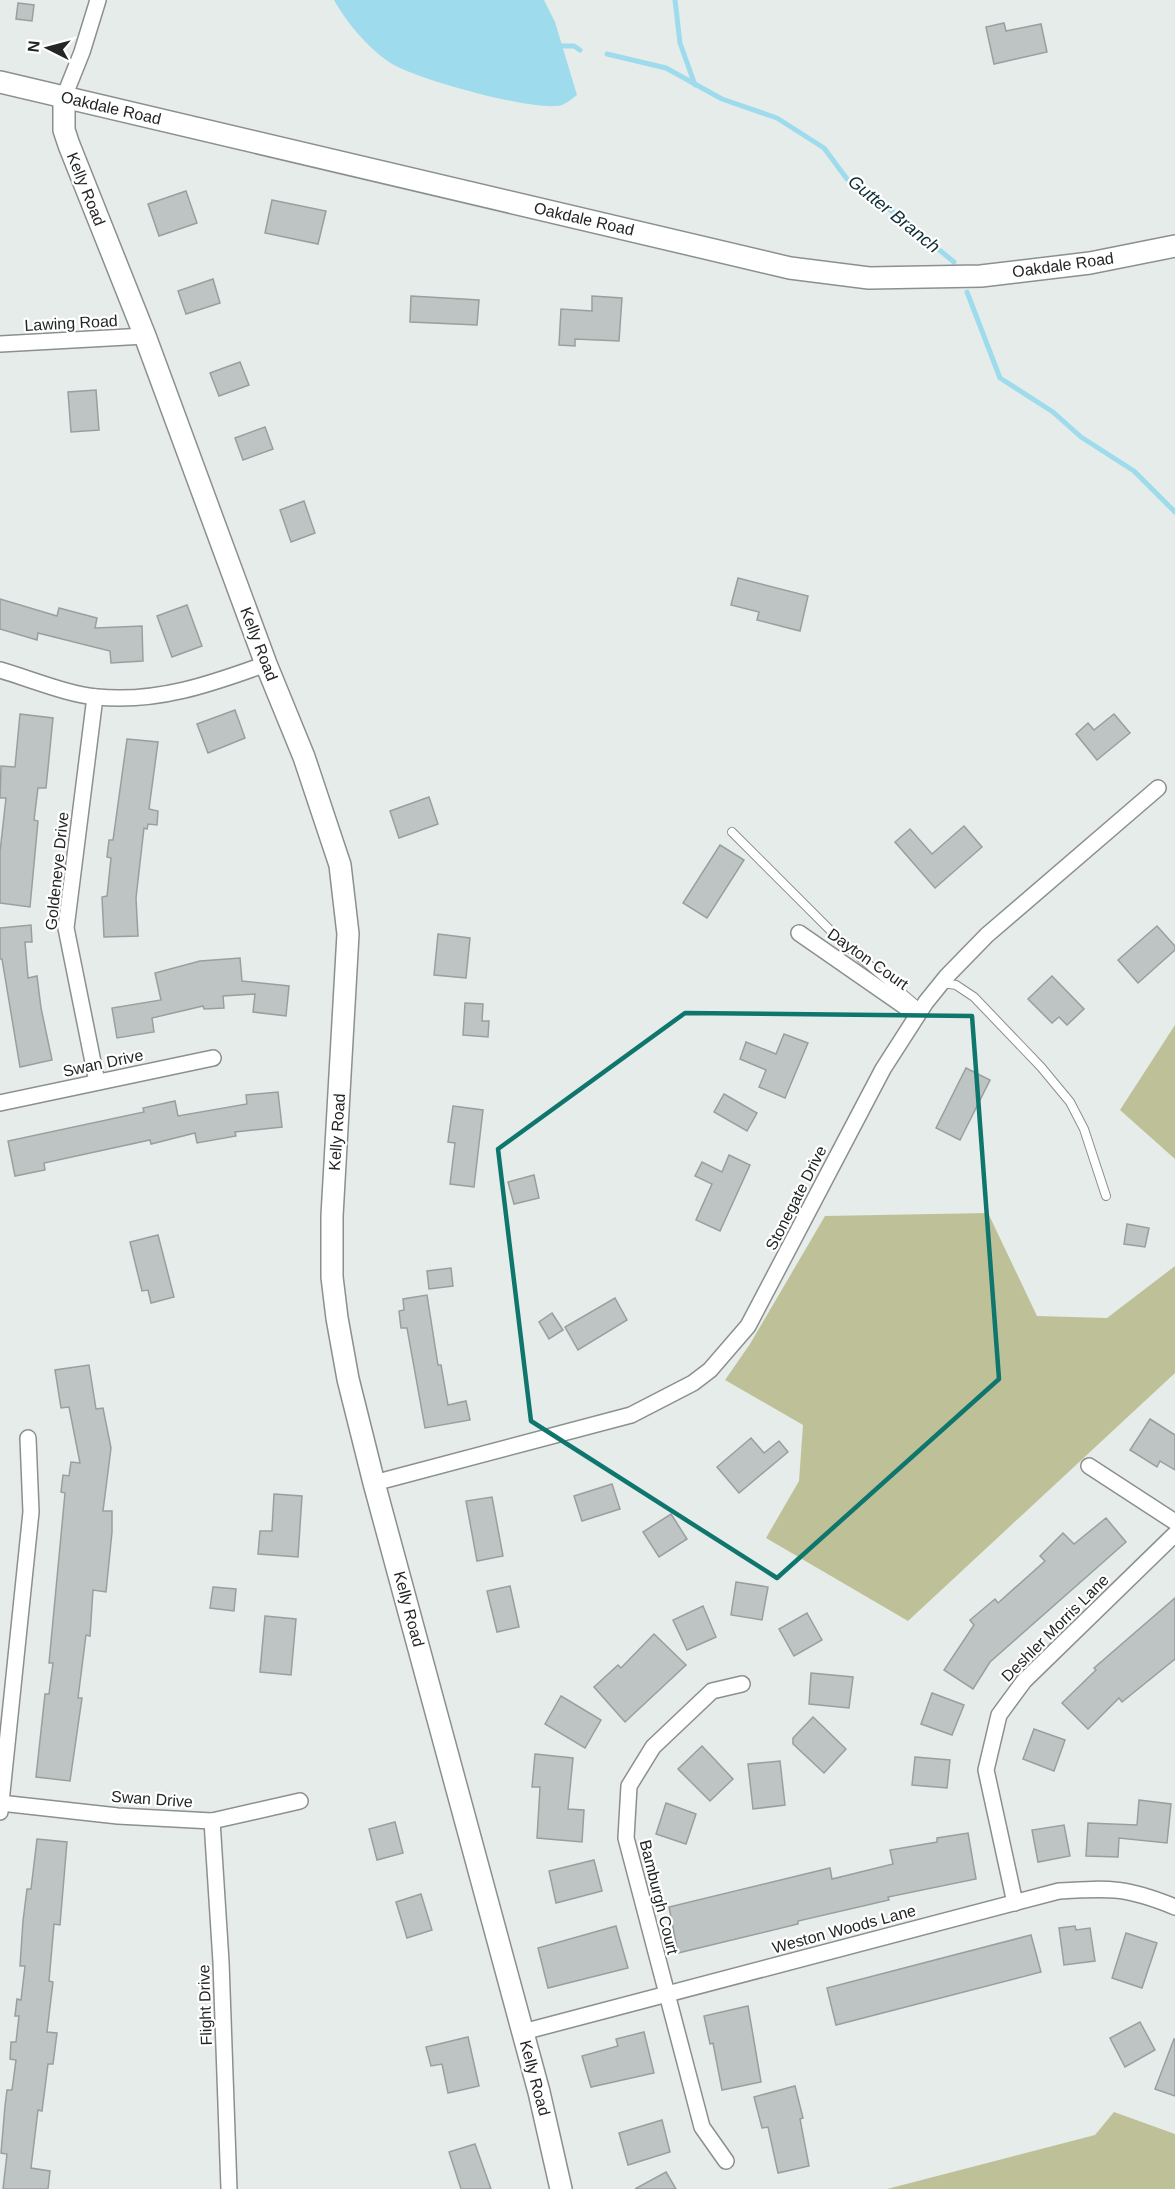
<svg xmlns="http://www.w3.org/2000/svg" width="1175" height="2189" font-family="Helvetica,sans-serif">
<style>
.green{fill:#bec197}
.water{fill:#9edced}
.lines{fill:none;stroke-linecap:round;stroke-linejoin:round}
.stream{stroke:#9edced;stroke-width:5}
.building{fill:#bdc4c3;stroke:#999f9f;stroke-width:1.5}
.lane-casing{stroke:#8b908e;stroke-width:10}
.street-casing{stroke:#8b908e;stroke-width:18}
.secondary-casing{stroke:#8b908e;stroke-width:24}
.lane{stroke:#fff;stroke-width:8}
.street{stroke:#fff;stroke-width:15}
.secondary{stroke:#fff;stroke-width:21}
.marked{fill:none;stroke:#0f766e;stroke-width:4.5;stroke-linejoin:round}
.labels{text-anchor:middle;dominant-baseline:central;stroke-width:4.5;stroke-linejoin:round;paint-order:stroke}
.street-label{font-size:16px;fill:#242625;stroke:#fff}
.water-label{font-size:18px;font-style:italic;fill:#0f2e35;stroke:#fff}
</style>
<rect width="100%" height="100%" fill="#e6ece9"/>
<!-- green -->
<g class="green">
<polygon points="1175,1025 1175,1159 1120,1110"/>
<polygon points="988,1213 1037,1316 1107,1318 1175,1266 1175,1373 908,1621 766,1538 799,1481 803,1425 725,1380 750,1344 825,1216"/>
<polygon points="1114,2112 1175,2134 1175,2189 887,2189 1095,2135"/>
</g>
<!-- water -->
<path class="water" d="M334,0H544L555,22L577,95C573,98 567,103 562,105C537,113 411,78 389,62C367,47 347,23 334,0Z"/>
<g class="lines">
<!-- stream -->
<g class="stream">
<polyline points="675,0 680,43 695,85"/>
<polyline points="555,46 574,46 580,50"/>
<polyline points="607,54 666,68 722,99 777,118 824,148 847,179 876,198 954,262"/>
<polyline points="967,292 1000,378 1053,412 1081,437 1134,471 1175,512"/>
</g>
</g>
<!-- building -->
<g class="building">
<polygon points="18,3 34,5 32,21 16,19"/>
<polygon points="1004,23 1006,31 1041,24 1047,52 994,64 986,27"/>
<polygon points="186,191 197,223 159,236 148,204"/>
<polygon points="272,200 326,211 318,244 265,233"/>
<polygon points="213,279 220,303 186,314 178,291"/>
<polygon points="411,296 479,300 477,325 410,322"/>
<polygon points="592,296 622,298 619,341 575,339 575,346 559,345 561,309 592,311"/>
<polygon points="240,362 249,385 219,396 210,373"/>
<polygon points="96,390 99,430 71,432 68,392"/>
<polygon points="265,427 273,449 243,460 235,438"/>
<polygon points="304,501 315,533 291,542 280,510"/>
<polygon points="738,578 808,596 800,631 757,620 759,612 731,605"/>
<polygon points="0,599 57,616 59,608 97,618 95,628 142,626 143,661 111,663 110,651 38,633 37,640 0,629"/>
<polygon points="187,605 202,646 172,657 157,616"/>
<polygon points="235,710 245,738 208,753 197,724"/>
<polygon points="20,714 53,718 46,788 38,788 34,820 38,821 30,907 0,903 0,852 6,798 0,798 1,766 15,767"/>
<polygon points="1114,714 1130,733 1097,760 1076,734 1088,723 1094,730"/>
<polygon points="127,739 158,742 149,809 158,811 157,825 148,824 147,829 144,828 136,898 138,936 104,937 102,897 107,896 111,858 107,857 109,840 113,840"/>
<polygon points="429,797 438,824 399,838 390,811"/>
<polygon points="964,826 982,847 935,888 895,842 910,829 932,854"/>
<polygon points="720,845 744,860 707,918 683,903"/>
<polygon points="31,925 32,942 25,942 28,978 37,976 41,1008 52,1060 20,1067 2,959 0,959 0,928"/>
<polygon points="1157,926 1175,946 1175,950 1138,983 1118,960"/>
<polygon points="438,934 470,938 466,978 434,975"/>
<polygon points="240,958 242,981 289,986 286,1016 253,1012 255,994 223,996 224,1008 204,1009 203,1006 152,1018 154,1032 117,1038 112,1008 161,1000 155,973 200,961"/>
<polygon points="1052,976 1084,1009 1067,1025 1059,1017 1052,1023 1028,999"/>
<polygon points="465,1003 483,1004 482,1021 489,1021 488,1037 463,1035"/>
<polygon points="784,1034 808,1043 785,1098 759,1087 766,1070 740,1059 746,1042 776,1054"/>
<polygon points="966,1068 990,1080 960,1140 936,1128"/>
<polygon points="278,1092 282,1127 235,1132 236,1136 197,1143 195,1133 151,1144 150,1140 44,1163 45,1170 15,1176 8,1141 144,1112 143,1108 175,1101 178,1116 247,1104 246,1095"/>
<polygon points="724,1094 757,1113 747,1131 714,1112"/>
<polygon points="453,1106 483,1110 474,1187 450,1184 455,1143 448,1142"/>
<polygon points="729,1155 750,1165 720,1231 696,1220 712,1184 695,1176 702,1162 722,1172"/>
<polygon points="534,1175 539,1198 514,1204 508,1182"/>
<polygon points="1127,1224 1149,1228 1145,1247 1124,1244"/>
<polygon points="158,1235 174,1297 151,1303 148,1290 142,1291 130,1242"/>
<polygon points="451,1268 453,1286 429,1289 427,1271"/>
<polygon points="427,1295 438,1365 441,1365 448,1405 466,1401 470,1420 425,1428 407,1328 401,1328 399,1311 404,1310 403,1299"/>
<polygon points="615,1298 627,1320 578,1350 565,1327"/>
<polygon points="552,1313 563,1330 549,1339 539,1322"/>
<polygon points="89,1365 96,1409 103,1408 111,1448 103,1511 112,1511 112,1532 106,1592 93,1590 90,1636 86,1635 78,1698 82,1698 70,1781 36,1777 45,1694 49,1694 53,1663 49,1663 65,1493 61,1492 63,1475 69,1476 71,1462 80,1463 69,1407 61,1408 55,1370"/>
<polygon points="1150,1419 1175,1435 1175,1470 1160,1461 1157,1467 1130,1450"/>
<polygon points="751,1438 764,1453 779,1441 788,1452 739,1493 717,1467"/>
<polygon points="612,1484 620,1509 582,1521 574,1496"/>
<polygon points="274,1494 302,1496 298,1557 258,1554 260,1531 272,1531"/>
<polygon points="492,1497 503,1556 477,1561 466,1501"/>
<polygon points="671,1514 687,1539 659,1557 643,1532"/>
<polygon points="1106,1518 1126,1542 990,1662 973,1689 944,1670 974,1625 970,1620 995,1599 998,1603 1045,1561 1040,1556 1063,1533 1074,1544"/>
<polygon points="736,1582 768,1587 762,1620 731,1615"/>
<polygon points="510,1586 519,1627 497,1632 487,1591"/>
<polygon points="213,1587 236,1589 234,1611 210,1608"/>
<polygon points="1175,1598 1175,1659 1122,1702 1119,1698 1088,1729 1062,1703 1096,1670 1094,1668"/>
<polygon points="703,1606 716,1637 687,1650 673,1620"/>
<polygon points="807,1613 822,1640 794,1656 779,1629"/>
<polygon points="265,1616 296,1619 291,1675 260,1672"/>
<polygon points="654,1634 686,1665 625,1722 594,1687 618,1665 621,1668"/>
<polygon points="811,1673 853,1677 849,1708 809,1704"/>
<polygon points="932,1693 964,1705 952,1735 921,1724"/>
<polygon points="561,1696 601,1720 585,1748 545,1724"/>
<polygon points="813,1717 846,1749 824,1773 793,1744 793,1738"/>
<polygon points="1034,1729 1065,1740 1054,1771 1023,1759"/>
<polygon points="702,1746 733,1779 710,1801 678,1769"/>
<polygon points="535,1754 573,1758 568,1809 584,1810 582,1842 537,1838 540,1787 532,1787"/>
<polygon points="915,1757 950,1760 947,1788 912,1785"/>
<polygon points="780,1761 785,1805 753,1809 748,1764"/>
<polygon points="1139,1800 1171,1804 1167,1843 1119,1838 1118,1857 1086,1856 1088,1823 1137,1825"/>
<polygon points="666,1803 696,1814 686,1844 656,1834"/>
<polygon points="395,1822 403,1853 377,1860 369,1829"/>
<polygon points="1064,1825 1070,1856 1038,1862 1032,1830"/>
<polygon points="968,1833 976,1879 888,1897 889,1900 798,1921 798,1924 678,1953 669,1907 830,1868 832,1879 893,1864 890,1850 937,1842 937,1838"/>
<polygon points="37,1839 67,1842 60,1925 54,1924 49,1981 53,1982 47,2032 57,2033 53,2064 48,2064 42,2111 38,2110 31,2168 50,2171 48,2189 3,2189 7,2154 1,2153 5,2106 7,2090 12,2090 16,2060 10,2059 11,2042 16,2042 19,2016 15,2016 17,1999 21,2000 25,1966 20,1966 23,1921 27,1889 31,1889"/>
<polygon points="594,1860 602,1891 556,1903 549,1871"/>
<polygon points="421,1894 432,1930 407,1938 396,1902"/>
<polygon points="616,1926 628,1968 548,1988 538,1948"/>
<polygon points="1075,1926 1076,1930 1090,1928 1095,1961 1064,1965 1059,1928"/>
<polygon points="1126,1933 1157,1943 1142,1988 1112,1978"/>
<polygon points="1031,1935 1041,1972 836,2025 827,1988"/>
<polygon points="748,2006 761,2082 722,2090 713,2043 710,2044 704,2016"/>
<polygon points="1140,2022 1155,2050 1125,2067 1110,2038"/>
<polygon points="644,2032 654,2073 591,2087 582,2056 618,2046 616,2039"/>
<polygon points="468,2037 479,2086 448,2093 442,2064 431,2066 426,2047"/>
<polygon points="1174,2039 1175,2040 1175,2096 1155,2089"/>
<polygon points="795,2086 803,2118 800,2119 809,2166 778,2173 768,2127 762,2128 754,2097"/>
<polygon points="662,2120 670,2152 628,2165 619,2133"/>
<polygon points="475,2144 491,2189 461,2189 449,2152"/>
<polygon points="666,2172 676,2189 635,2189"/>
</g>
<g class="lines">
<!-- lane casing -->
<g class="lane-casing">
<g id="lane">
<polyline points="732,832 842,942 921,1009"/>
<polyline points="943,983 956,985 974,997 1041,1067 1070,1102 1084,1129 1106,1196"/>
</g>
</g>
<!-- street casing -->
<g class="street-casing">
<g id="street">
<polyline points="64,97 82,52 98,0"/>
<polyline points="0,344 145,336"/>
<path d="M0,670C28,678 69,695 97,697C157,703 211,684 266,664"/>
<polyline points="95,697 66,928 97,1082"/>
<polyline points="799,933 917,1015"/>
<polyline points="0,1103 213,1058"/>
<polyline points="1089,1466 1175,1522"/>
<polyline points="374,1483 631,1415 693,1383 710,1370 748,1326 883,1069 926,1002 947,976 987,935 1158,788"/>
<polyline points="0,1803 118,1816 212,1821 300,1801"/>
<polyline points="0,1812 31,1512 28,1438"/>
<polyline points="212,1821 221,1962 229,2189"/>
<polyline points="1015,1903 986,1770 999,1715 1024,1681 1175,1534"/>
<path d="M523,2032L1059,1891C1111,1888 1126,1887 1175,1907"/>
<polyline points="726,2161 702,2127 626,1838 629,1786 653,1747 712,1691 742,1684"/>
</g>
</g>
<!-- secondary casing -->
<g class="secondary-casing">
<g id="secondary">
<polyline points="0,82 790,268 869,278 981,276 1090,263 1175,246"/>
<polyline points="64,97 64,130 69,145 145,336 266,664 304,757 340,865 348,934 332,1216 332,1277 337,1318 348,1379 374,1483 539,2092 561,2189"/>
</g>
</g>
<!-- lane -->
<use href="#lane" class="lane"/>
<!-- street -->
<use href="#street" class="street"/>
<!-- secondary -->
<use href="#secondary" class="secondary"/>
</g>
<!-- marked area -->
<path class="marked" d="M685,1013L972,1016L999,1379L777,1578L531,1421L498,1149Z"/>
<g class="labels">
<!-- street labels -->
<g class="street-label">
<text transform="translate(111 108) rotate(13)">Oakdale Road</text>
<text transform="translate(86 189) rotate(68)">Kelly Road</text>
<text transform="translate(584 219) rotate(13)">Oakdale Road</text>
<text transform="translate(1063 265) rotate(-8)">Oakdale Road</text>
<text transform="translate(71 323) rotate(-3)">Lawing Road</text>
<text transform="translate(259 644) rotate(69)">Kelly Road</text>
<text transform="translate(57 871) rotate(-84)">Goldeneye Drive</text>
<text transform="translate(868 959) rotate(35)">Dayton Court</text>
<text transform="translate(103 1063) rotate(-12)">Swan Drive</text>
<text transform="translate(337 1132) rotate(-86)">Kelly Road</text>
<text transform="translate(796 1198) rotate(-63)">Stonegate Drive</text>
<text transform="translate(409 1609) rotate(75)">Kelly Road</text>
<text transform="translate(1055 1628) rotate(-45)">Deshler Morris Lane</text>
<text transform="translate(152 1799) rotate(4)">Swan Drive</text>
<text transform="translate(659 1897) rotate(76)">Bamburgh Court</text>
<text transform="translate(844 1929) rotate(-15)">Weston Woods Lane</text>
<text transform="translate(205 2005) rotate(-92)">Flight Drive</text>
<text transform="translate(535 2078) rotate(75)">Kelly Road</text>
</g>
<!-- water labels -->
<g class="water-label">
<text transform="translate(894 214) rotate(39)">Gutter Branch</text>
</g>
</g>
<!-- north arrow -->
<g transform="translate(48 48) rotate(276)" stroke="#ffffff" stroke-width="4.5" paint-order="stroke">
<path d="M0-4.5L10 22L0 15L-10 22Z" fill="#242625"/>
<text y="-9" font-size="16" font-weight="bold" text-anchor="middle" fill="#242625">N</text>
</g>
</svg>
